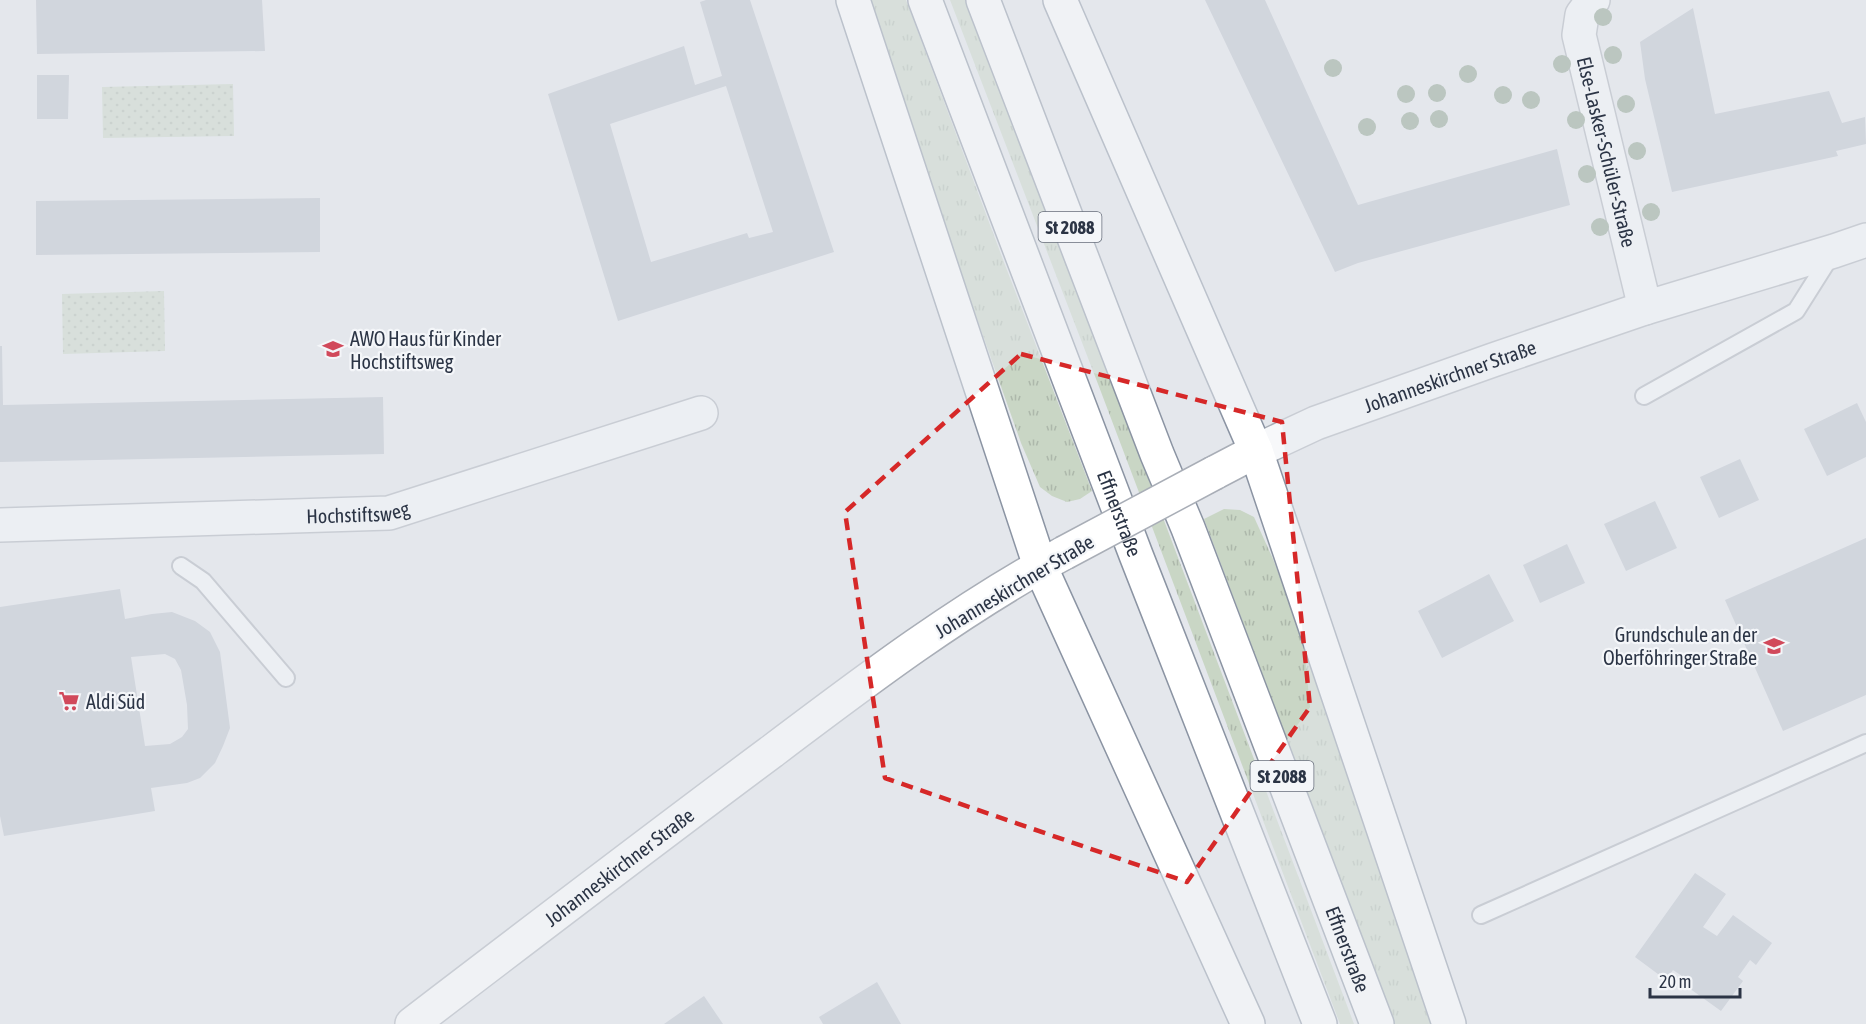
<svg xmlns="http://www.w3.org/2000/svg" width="1866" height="1024" font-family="'Asap Condensed',sans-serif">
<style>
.grass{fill:url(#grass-tufts)}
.park{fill:url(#park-dots)}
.building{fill:#bbc0ca;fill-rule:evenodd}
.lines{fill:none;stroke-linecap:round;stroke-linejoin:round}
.lane-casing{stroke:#a9aeb7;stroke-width:20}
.street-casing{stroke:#a9aeb7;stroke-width:36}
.secondary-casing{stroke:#a9aeb7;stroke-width:36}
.highway-casing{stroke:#8b94a3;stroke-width:36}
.lane{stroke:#f7f8fa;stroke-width:16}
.street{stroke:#f7f8fa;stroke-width:33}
.secondary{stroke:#fff;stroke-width:33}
.highway{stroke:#fff;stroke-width:33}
.secondary-bridge-casing{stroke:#a9aeb7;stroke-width:36;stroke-linecap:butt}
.secondary-bridge{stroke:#fff;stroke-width:33}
.tree{fill:#899d89}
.marked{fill:none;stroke:#d62828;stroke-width:4.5;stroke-dasharray:12 8;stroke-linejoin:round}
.labels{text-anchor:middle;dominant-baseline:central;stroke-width:4.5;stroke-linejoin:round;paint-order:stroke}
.shield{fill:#f4f6f9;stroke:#676e7b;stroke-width:1.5}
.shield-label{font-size:18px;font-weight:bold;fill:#2b3445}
.street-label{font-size:20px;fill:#2b3445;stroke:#f4f6f9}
.poi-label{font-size:20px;fill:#2b3445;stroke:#f4f6f9;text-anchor:start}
</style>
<defs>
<pattern id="grass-tufts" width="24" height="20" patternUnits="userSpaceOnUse" patternTransform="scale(1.5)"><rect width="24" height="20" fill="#c9d6c5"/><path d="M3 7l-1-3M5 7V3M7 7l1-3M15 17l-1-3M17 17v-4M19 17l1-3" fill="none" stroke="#adb8ab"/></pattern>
<pattern id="park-dots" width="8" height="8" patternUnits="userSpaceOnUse" patternTransform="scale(1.5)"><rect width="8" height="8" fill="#c9d6c5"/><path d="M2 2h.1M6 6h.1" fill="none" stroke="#adb8ab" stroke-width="1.8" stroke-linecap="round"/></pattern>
</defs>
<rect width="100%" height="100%" fill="#e4e7ec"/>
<!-- grass -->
<g class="grass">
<polygon points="871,0 906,0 1005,265 1092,491 1080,499 1067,502 1052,496 1040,487 1021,443 975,313 927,174"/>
<polygon points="950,0 965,0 1111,380 1354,1024 1340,1024 1098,384"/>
<polygon points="1224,509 1240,510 1254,517 1273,559 1310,656 1436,1024 1394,1024 1204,519"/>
</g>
<!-- park -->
<g class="park">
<polygon points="233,84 234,136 103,138 102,87"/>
<polygon points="164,291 165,351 63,354 62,294"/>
</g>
<!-- building -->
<g class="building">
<polygon points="36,0 262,0 265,51 37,54"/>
<path d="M706,0H750L834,252L618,321L548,94L684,46L695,85L722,76L700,2ZM726,86L773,232L749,238L747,233L651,262L610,124Z"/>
<polygon points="1205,0 1265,0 1358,205 1557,149 1570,205 1358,263 1335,272"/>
<polygon points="1693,8 1715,114 1829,91 1842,123 1865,117 1866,144 1836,151 1838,156 1672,192 1645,79 1640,42"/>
<polygon points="37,75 69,75 68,119 37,119"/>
<polygon points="320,198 320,252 36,255 36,201"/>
<polygon points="0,346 2,346 3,405 383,397 384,454 0,462"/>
<polygon points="1857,403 1866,422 1866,457 1827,476 1804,429"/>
<polygon points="1740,459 1759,500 1719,518 1700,477"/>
<polygon points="1655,501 1677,548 1626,571 1604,524"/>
<polygon points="1866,538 1866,695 1783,731 1725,600"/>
<polygon points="1567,544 1585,583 1540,603 1523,565"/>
<polygon points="1489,574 1514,621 1442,658 1418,611"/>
<path d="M120,589L125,619L152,614L172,612L195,621L210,632L220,652L230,728L223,746L215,763L200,778L187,783L151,788L155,811L4,836L0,816V607ZM165,654L175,659L181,670L187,705L188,729L182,737L170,744L145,746L131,657Z"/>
<polygon points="1695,873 1726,894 1703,927 1717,936 1733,915 1772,943 1756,965 1750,960 1738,977 1743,981 1721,1011 1682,983 1685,978 1673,970 1666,980 1635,957"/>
<polygon points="877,982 901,1024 823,1024 819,1017"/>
<polygon points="704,996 723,1024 664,1024"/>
</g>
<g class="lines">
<!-- lane casing -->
<g class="lane-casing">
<g id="lane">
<polyline points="1644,396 1796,311 1832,254"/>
<polyline points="181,566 203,581 286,678"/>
<polyline points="1481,915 1866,743"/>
</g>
</g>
<!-- street casing -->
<g class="street-casing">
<g id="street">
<path id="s1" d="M1593,0L1582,15L1579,35L1645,308"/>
<path id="s2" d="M1256,451L1316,423L1493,360L1645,308L1834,251L1866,240"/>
<path id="s3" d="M0,525L389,513L701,413"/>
</g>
</g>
<!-- secondary casing -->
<g class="secondary-casing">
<g id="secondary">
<polyline points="1214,473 1256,451"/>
<path id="s4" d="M412,1024C531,933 650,842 771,752C865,681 960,609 1064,553"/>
</g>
</g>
<!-- highway casing -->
<g class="highway-casing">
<g id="highway">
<polyline points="853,0 1040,566 1248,1024"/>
<path id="s5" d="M925,0L1136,555L1320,1024"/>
<path id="s6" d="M983,0L1157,454L1188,528L1377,1024"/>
<polyline points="1060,0 1256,451 1449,1024"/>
</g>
</g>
<!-- lane -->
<use href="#lane" class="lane"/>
<!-- street -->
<use href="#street" class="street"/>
<!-- secondary -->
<use href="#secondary" class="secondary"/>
<!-- highway -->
<use href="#highway" class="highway"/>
<!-- secondary-bridge casing -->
<g class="secondary-bridge-casing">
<polyline id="secondary-bridge" points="1064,553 1214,473"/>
</g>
<!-- secondary-bridge -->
<use href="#secondary-bridge" class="secondary-bridge"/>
</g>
<!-- trees -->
<g class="tree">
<circle cx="1603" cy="17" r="9"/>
<circle cx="1613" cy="55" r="9"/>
<circle cx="1562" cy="64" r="9"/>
<circle cx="1333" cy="68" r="9"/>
<circle cx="1468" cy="74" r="9"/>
<circle cx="1437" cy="93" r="9"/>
<circle cx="1406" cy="94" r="9"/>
<circle cx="1503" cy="95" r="9"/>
<circle cx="1531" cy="100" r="9"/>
<circle cx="1626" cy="104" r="9"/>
<circle cx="1439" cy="119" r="9"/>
<circle cx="1576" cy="120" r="9"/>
<circle cx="1410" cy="121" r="9"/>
<circle cx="1367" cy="127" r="9"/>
<circle cx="1637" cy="151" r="9"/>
<circle cx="1587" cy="174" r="9"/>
<circle cx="1651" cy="212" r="9"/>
<circle cx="1600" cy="227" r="9"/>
</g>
<!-- marked area -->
<path d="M0 0H1866V1024H0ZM1021,354L1282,422L1310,707L1187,882L885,778L845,512Z" fill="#e4e7ec" fill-opacity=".55" fill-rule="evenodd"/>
<path class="marked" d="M1021,354L1282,422L1310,707L1187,882L885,778L845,512Z"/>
<!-- icons -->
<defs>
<g id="school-bare" transform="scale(1.62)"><path d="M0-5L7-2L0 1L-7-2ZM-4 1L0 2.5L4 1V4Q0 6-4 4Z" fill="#d1495b" stroke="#f4f6f9" stroke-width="2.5" paint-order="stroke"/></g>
<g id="supermarket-bare" transform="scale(1.62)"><path d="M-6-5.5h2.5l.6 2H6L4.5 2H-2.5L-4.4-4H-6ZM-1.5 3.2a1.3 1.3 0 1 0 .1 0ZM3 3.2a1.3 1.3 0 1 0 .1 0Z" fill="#d1495b" stroke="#f4f6f9" stroke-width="2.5" paint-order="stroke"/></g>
</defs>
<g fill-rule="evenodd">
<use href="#school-bare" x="333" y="349"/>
<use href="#school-bare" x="1774" y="646"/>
<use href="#supermarket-bare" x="69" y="701"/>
</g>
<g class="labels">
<!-- shield labels -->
<g class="shield">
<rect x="1038.5" y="212" width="63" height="30" rx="4.5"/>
<rect x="1250.5" y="761" width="63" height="30" rx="4.5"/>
</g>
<g class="shield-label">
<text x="1070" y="227">St 2088</text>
<text x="1282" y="776">St 2088</text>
</g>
<!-- street labels -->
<g class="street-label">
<text stroke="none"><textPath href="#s1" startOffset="159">Else-Lasker-Schüler-Straße</textPath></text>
<text stroke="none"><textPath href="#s2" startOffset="208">Johanneskirchner Straße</textPath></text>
<text stroke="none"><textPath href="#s3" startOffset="358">Hochstiftsweg</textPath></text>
<text stroke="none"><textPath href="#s5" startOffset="549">Effnerstraße</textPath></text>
<text transform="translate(1014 586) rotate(-31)">Johanneskirchner Straße</text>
<text stroke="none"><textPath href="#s4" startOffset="260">Johanneskirchner Straße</textPath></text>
<text stroke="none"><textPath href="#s6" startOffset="1017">Effnerstraße</textPath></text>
</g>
<!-- poi labels -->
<g class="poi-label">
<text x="350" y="338">AWO Haus für Kinder<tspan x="350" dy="23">Hochstiftsweg</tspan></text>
<text x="1757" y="634" text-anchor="end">Grundschule an der<tspan x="1757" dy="23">Oberföhringer Straße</tspan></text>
<text x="86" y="701">Aldi Süd</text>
</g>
</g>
<!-- scale -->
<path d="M1650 988v9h90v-9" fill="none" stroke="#2b3445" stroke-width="3"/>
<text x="1659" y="988" font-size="18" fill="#2b3445" stroke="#f4f6f9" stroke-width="4.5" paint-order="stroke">20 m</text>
</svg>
